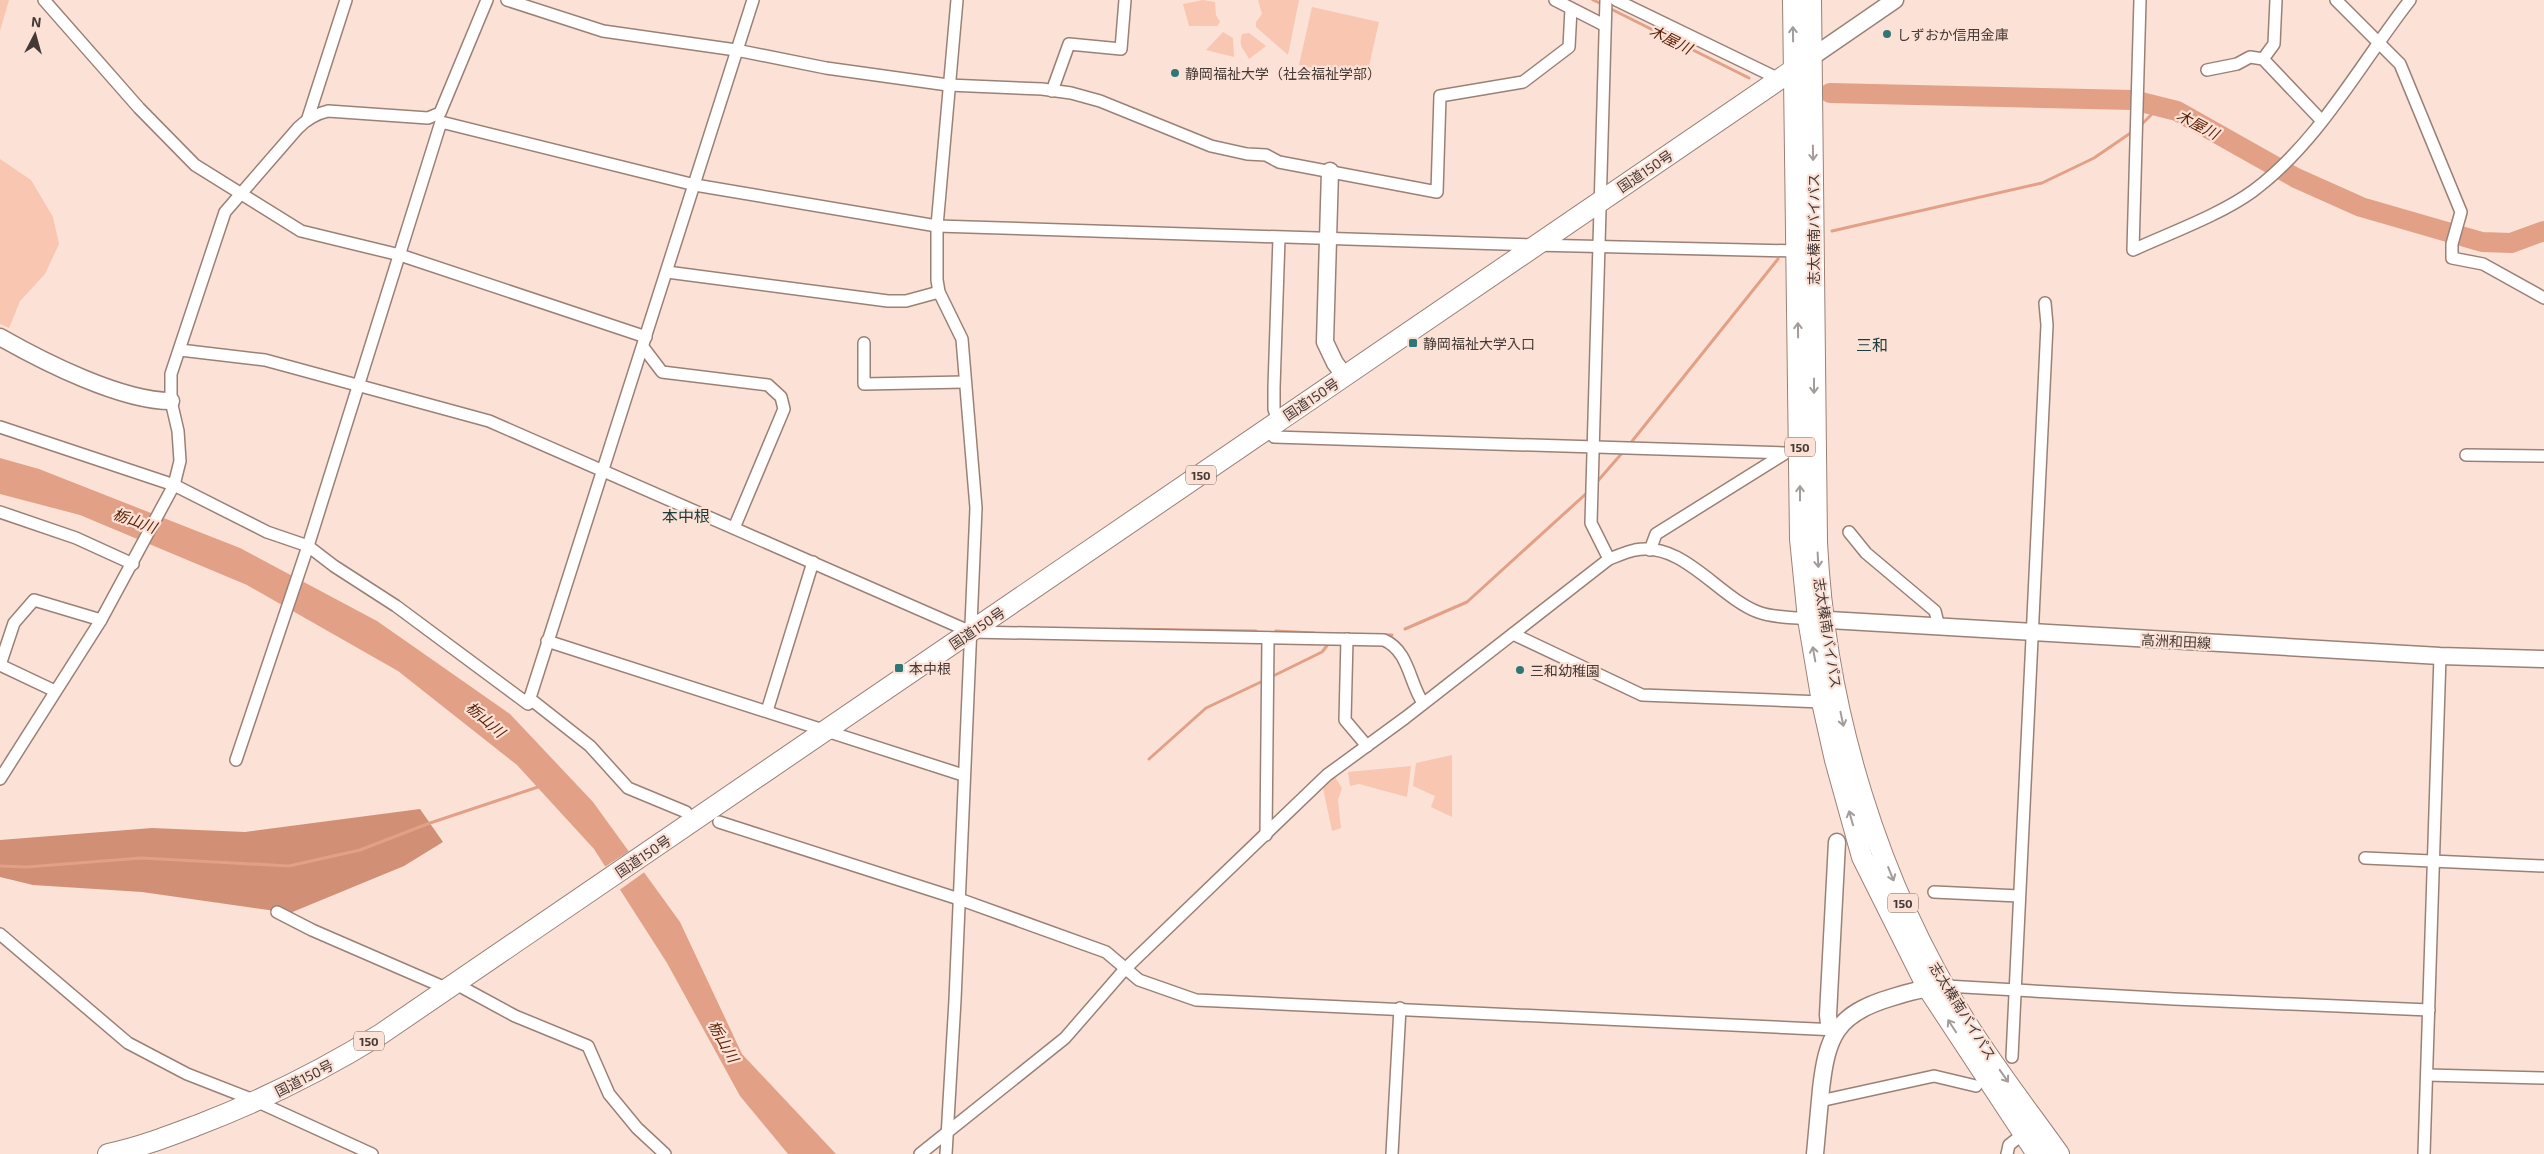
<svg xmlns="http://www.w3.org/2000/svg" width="2544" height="1154" font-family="'Exo 2','Noto Sans JP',sans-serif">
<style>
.green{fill:#f9c6b1}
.forest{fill:#d19076}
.water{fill:#e2a186}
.pier{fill:#fce1d6}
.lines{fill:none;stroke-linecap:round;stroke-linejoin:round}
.stream{stroke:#e2a186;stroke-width:3}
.river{stroke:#e2a186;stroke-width:20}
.street-casing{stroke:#9a8177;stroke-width:14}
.secondary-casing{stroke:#9a8177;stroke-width:19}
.highway-casing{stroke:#9a8177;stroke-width:22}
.street{stroke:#fff;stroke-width:11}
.secondary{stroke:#fff;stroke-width:16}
.highway{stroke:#fff;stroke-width:20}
.oneway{stroke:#a29c9a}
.poi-dot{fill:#2e7776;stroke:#fce1d6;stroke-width:2}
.labels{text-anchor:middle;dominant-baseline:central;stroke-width:4.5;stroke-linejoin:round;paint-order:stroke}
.shield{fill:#fce1d6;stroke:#7b6b65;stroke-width:1}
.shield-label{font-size:12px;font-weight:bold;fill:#443935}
.poi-label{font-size:14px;fill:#443935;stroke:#fce1d6;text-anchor:start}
.street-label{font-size:14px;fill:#443935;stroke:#fce1d6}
.water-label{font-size:15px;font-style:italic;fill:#591f02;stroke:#fce1d6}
.quarter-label{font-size:16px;fill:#1a3c3c;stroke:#fce1d6}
</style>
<rect width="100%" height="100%" fill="#fce1d6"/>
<!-- green -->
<g class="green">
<polygon points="0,0 9,0 0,31"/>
<polygon points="1203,0 1215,2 1216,15 1220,22 1217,26 1189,26 1183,4"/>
<polygon points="1258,0 1299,0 1288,55 1256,27 1256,22 1262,14"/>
<polygon points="1312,7 1379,22 1366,79 1299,65"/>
<polygon points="1223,32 1233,38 1234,57 1206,50"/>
<path d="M1249,33L1266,46L1249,59C1244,49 1238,47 1242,34Z"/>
<polygon points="0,159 31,180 53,217 59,244 45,274 20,301 9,328 0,324"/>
<polygon points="1452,755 1452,817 1431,807 1435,796 1413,786 1416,763"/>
<polygon points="1411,766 1407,797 1359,784 1350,786 1348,772"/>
<polygon points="1335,777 1342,788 1338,800 1341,828 1332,831 1323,788"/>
</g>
<!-- forest -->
<polygon class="forest" points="420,809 443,842 404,866 290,913 142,892 33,885 0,877 0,840 152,828 245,832"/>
<!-- water -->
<polygon class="water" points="0,458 39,469 240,548 377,621 510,714 593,802 680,922 742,1054 836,1154 788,1154 740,1096 667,963 594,849 517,765 398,671 247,585 80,515 0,494"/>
<!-- pier -->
<polygon class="pier" points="631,850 646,871 618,891 603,868"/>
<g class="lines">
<!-- stream -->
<g class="stream">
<polyline points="1593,0 1604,5"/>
<polyline points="1609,8 1749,78"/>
<polyline points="2139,127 2160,106"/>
<polyline points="1832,231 2042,183 2094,158 2132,132"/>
<polyline points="1629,445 1778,259"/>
<polyline points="1596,483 1623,452"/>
<polyline points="1121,629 1256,631"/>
<polyline points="1405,629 1467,602 1589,491"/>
<polyline points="1276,631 1314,633"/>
<polyline points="1383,635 1392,635"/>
<polyline points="1271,677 1322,652 1329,643"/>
<polyline points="1149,759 1206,708 1265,680"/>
<polyline points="0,866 27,867 141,858 289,866 360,850 430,823 541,786"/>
</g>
<!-- river -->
<polyline class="river" points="1830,93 2133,100 2177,111 2296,178 2361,207 2482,242 2511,243 2544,231"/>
<!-- street casing -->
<g class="street-casing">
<g id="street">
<polyline points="44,0 139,108 195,165 301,231 400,255 646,337"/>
<polyline points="507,0 603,31 736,50 826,68 948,85 1042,89 1071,93 1100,101 1211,146 1247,154 1266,155 1279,162 1437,192 1440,96 1523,82 1569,47 1571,9"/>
<polyline points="1555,0 1604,25"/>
<polyline points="1606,0 1591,523 1609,559"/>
<polyline points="1616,0 1779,79"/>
<path d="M2140,0L2133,250C2170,233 2220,215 2253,191C2319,142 2360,64 2410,0"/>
<polyline points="2336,0 2400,64 2461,212 2452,244 2452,258 2483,264 2544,298"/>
<polyline points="2263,59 2274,44 2276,0"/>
<polyline points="2207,70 2237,64 2250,57 2263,59 2322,121"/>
<polyline points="1052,91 1069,44 1121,49 1125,0"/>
<polyline points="308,118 346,0"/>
<polyline points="667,272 888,301 906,301 939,292"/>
<polyline points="864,343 864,384 965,382"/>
<polyline points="643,347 662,372 768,385 781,397 784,409 734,528"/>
<path d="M180,350L265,360L489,421L971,632L1384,640C1409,651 1409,682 1423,703"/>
<polyline points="1278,422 1274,409 1274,387 1279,238"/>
<polyline points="0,427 174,485 267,532 308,546 334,566 396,606 528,704 753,0"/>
<polyline points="1267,429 1274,437 1785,453"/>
<polyline points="2466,455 2544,456"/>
<polyline points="0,512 76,538 133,564"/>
<polyline points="1849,532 1866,553 1935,611 1939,627"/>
<polyline points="1650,550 1656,534 1784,454"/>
<polyline points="1513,634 1642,695 1822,702"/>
<polyline points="1347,639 1345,720 1367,746"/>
<polyline points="547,641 963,775"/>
<polyline points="0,665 14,623 34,600 101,620"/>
<polyline points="0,665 55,691"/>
<polyline points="529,698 590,746 628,788 686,812"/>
<polyline points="767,711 813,562"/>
<polyline points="236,760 308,546 441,122 695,185 937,226 1534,245 1796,251"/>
<path d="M0,779L101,620L174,485L180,461L178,431L171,401V374L225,212L298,128C307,119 315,114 328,111L428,118L440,113L487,0"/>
<polyline points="719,822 959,899 1106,952 1139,980 1196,1000 1837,1030"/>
<polyline points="1266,835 1268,638"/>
<polyline points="2365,858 2544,866"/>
<polyline points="1934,892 2019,896"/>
<polyline points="277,912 312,930 448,989"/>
<polyline points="0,934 128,1043 187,1074 256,1101 372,1154"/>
<polyline points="456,984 515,1016 588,1046 609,1094 637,1128 665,1154"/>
<polyline points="1946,986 2174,999 2429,1010"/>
<polyline points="2012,1057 2047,325 2045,303"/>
<polyline points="2427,1075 2544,1078"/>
<polyline points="1820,1101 1934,1076 1976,1086"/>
<path d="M920,1154L1065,1038L1125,969L1327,775L1405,718L1609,559C1617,556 1626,552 1635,550C1683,541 1717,596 1758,612C1773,618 1792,617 1808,619"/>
<polyline points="946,1154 955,1000 976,508 962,339 939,292 937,280 937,226 957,0"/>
<polyline points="1392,1154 1400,1008"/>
<polyline points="2007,1154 2009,1145 2023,1134"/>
<polyline points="2424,1154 2440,656"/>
</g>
</g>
<!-- secondary casing -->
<g class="secondary-casing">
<g id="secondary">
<polyline points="1812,57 1895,0"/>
<polyline points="1330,171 1325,342 1335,363 1345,376"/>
<path d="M0,337C44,362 121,401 171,401"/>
<polyline points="1812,619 2440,656 2544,659"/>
<polyline points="1837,1030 1829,1024 1828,1015 1837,842"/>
<path d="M1815,1154C1817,1132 1819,1111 1821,1089C1827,1037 1836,1014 1890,998C1906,993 1922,988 1938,987"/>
</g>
</g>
<!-- highway casing -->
<g class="highway-casing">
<g id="highway">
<polyline points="1793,0 1800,539 1808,619 1822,702 1835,760 1862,857 1927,987 2037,1154"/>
<path d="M1811,0L1817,542C1825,709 1878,886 1969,1027C1997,1071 2029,1112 2059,1154"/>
<path d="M108,1154C138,1148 169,1136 198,1125C263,1100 323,1070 381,1034L1812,57"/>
</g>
</g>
<!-- street -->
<use href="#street" class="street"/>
<!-- secondary -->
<use href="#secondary" class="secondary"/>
<!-- highway -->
<use href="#highway" class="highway"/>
</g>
<!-- one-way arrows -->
<defs><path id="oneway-shaft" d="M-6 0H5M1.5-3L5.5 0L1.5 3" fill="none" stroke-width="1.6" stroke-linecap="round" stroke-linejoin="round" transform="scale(1.25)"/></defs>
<g class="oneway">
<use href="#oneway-shaft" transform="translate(1793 34) rotate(-91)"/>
<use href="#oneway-shaft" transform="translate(1813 153) rotate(89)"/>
<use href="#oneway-shaft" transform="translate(1798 330) rotate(-91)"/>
<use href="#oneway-shaft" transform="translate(1814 386) rotate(90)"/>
<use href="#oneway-shaft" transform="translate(1800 493) rotate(-90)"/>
<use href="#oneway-shaft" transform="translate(1818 560) rotate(87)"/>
<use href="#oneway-shaft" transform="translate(1814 654) rotate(-100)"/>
<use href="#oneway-shaft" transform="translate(1842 719) rotate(78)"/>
<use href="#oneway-shaft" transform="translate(1851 818) rotate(-106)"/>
<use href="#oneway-shaft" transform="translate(1891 874) rotate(68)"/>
<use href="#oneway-shaft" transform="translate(1952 1026) rotate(-123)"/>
<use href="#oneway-shaft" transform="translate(2004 1076) rotate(55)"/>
</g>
<!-- markers -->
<g class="poi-dot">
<circle cx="1887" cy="34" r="5"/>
<circle cx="1175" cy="73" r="5"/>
<rect x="1408" y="338" width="10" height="10" rx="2.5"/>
<rect x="894" y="663" width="10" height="10" rx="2.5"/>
<circle cx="1520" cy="670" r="5"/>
</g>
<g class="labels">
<!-- shield labels -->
<g class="shield">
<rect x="1785" y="437.5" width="30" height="19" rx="4"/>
<rect x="1186" y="465.5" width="30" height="19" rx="4"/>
<rect x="1888" y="893.5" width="30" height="19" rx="4"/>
<rect x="354" y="1031.5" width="30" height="19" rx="4"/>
</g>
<g class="shield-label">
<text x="1800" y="447">150</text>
<text x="1201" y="475">150</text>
<text x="1903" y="903">150</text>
<text x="369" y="1041">150</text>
</g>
<!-- poi labels -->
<g class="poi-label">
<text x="1897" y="34">しずおか信用金庫</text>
<text x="1185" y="73">静岡福祉大学（社会福祉学部）</text>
<text x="1423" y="343">静岡福祉大学入口</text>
<text x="909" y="668">本中根</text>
<text x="1530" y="670">三和幼稚園</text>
</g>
<!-- street labels -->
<g class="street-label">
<text transform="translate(1645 171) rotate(-34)">国道150号</text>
<text transform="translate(1813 229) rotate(-90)">志太榛南バイパス</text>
<text transform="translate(1311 399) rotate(-34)">国道150号</text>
<text transform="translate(977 628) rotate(-34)">国道150号</text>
<text transform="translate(1828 633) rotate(81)">志太榛南バイパス</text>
<text transform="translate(2176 641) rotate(3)">高洲和田線</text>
<text transform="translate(643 856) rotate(-34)">国道150号</text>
<text transform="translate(1963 1011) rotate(58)">志太榛南バイパス</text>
<text transform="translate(304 1078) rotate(-27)">国道150号</text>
</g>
<!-- water labels -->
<g class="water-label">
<text transform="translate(1671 39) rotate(27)">木屋川</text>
<text transform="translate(2198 124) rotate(28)">木屋川</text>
<text transform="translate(135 520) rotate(20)">栃山川</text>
<text transform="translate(486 719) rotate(41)">栃山川</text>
<text transform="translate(724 1041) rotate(61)">栃山川</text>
</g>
<!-- quarter labels -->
<g class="quarter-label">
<text x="1872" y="344">三和</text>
<text x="686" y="515">本中根</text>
</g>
</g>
<!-- north arrow -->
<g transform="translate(35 35) rotate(6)" stroke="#fce1d6" stroke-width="4" paint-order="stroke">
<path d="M0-4L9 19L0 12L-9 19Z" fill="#443935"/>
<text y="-8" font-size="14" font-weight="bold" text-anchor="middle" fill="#443935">N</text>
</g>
</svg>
